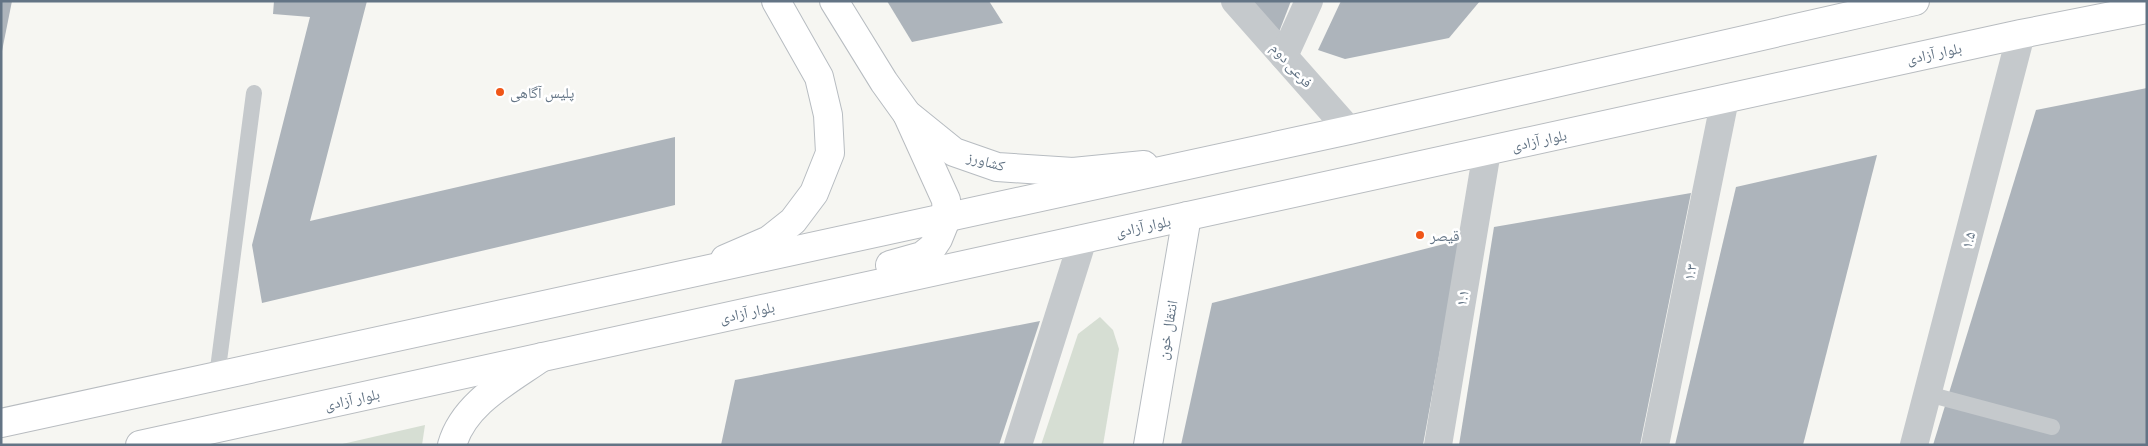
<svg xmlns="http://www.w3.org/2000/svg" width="2148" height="446" font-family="'Titillium Web','Noto Naskh Arabic',sans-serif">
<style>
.green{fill:#d6ded3}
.building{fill:#adb4bb}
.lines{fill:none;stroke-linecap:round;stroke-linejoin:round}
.secondary-casing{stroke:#b7bcc1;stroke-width:30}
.primary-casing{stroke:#b8bcc0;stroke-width:30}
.lane{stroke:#c5c9cc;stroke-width:16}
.street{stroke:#c5c9cc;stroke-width:28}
.secondary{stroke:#fff;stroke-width:28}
.primary{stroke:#fff;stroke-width:28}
.poi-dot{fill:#f05618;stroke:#fff;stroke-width:2}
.labels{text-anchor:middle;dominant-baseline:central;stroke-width:5;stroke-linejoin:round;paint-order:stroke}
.street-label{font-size:15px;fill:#637485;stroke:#fff}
.poi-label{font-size:15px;fill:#637485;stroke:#fff;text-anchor:start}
</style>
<rect width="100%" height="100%" fill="#f6f6f2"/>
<!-- green -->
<g class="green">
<polygon points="1100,317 1113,330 1119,349 1103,445 1041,445 1078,334"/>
<polygon points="425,425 422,445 338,445"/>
</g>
<!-- building -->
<g class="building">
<polygon points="1,1 12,1 2,51 1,51"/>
<polygon points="274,1 367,1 310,221 675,137 675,205 262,303 252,245 310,17 273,14"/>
<polygon points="887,1 989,1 1003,23 912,42"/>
<polygon points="1252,1 1291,1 1279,32"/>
<polygon points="1341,1 1480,1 1449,38 1345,59 1318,50"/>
<polygon points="2147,88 2147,445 1933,445 2036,110"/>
<polygon points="1877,155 1803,445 1675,445 1736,187"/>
<polygon points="1691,193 1640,445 1459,445 1494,227"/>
<polygon points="1460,240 1423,445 1181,445 1212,303"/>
<polygon points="1040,321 999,445 721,445 735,380"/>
</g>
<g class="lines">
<!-- secondary casing -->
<g class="secondary-casing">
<g id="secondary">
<polyline points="834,1 884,82 907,114 954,152 997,167 1073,172 1144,165"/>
<polyline points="725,259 769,240 793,221 814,193 830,153 828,115 819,77 776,1"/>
<path d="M452,445C464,403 508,381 542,357"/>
<polyline points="1148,445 1187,216"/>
</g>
</g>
<!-- primary casing -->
<g class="primary-casing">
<g id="primary">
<polyline points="890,265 922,256 932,248 938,239 947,217 946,200 907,114"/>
<polyline points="1,423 1349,130 1915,1"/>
<polyline points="140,445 2021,34 2147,9"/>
</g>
</g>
<!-- lane -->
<g class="lane">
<polyline points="217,376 254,93"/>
<polyline points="1928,394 2052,427"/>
</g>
<!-- street -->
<g class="street">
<polyline points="1235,1 1349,130"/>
<polyline points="1284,56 1309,1"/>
<polyline points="1018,445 1083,239"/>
<polyline points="1438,445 1487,151"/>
<polyline points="1655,445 1725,99"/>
<polyline points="1914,445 2021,34"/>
</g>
<!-- secondary -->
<use href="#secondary" class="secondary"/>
<!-- primary -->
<use href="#primary" class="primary"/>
</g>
<!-- markers -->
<g class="poi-dot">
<circle cx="500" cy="92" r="5"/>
<circle cx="1420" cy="235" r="5"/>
</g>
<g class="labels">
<!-- street labels -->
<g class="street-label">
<text transform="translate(1934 53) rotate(-12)">بلوار آزادی</text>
<text transform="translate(1292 65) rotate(48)">فرعی دوم</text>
<text transform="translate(1539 140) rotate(-12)">بلوار آزادی</text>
<text transform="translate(986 161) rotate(15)">کشاورز</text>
<text transform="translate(1143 226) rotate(-12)">بلوار آزادی</text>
<text transform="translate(1968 240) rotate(-75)">۱.۵</text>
<text transform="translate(1690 272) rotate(-79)">۱.۳</text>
<text transform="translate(1462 298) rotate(-81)">۱.۱</text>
<text transform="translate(747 312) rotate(-12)">بلوار آزادی</text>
<text transform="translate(1167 330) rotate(-80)">انتقال خون</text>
<text transform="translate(352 399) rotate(-12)">بلوار آزادی</text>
</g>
<!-- poi labels -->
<g class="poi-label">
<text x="510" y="92">پلیس آگاهی</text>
<text x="1430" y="235">قیصر</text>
</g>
</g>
<!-- border -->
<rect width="2148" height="446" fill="none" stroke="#637485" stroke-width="5"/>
</svg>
